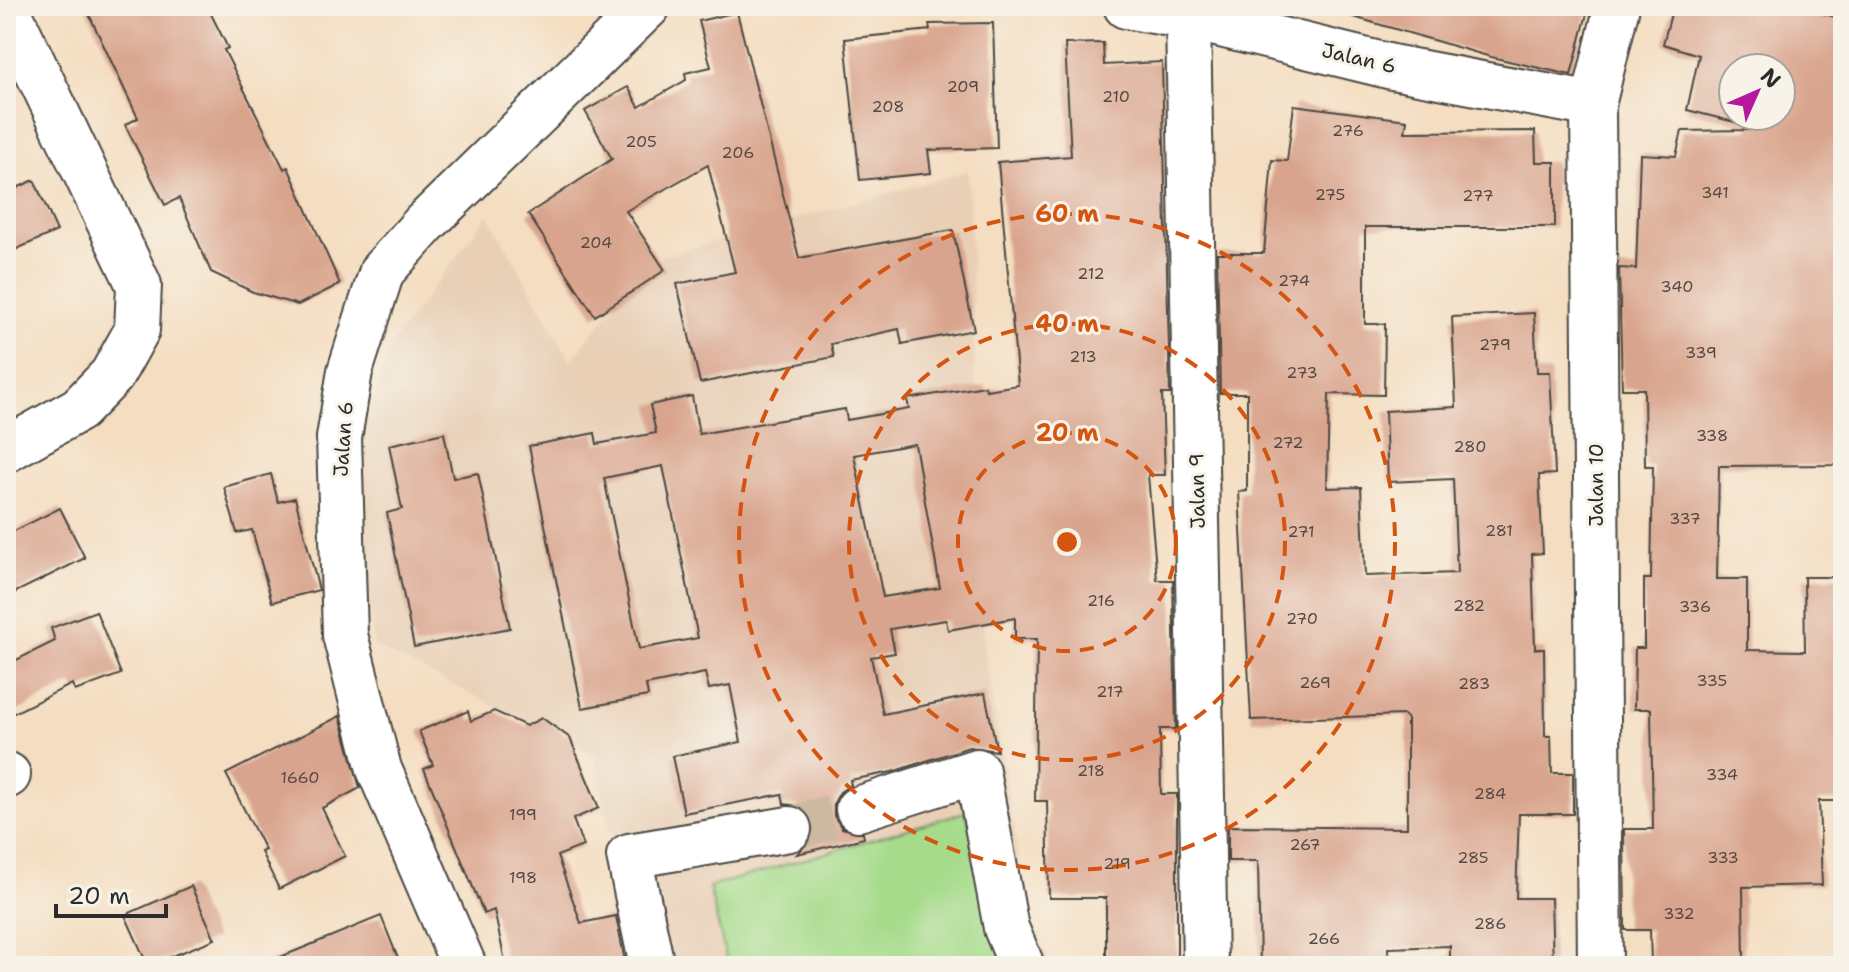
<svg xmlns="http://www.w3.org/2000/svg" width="1849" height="972" font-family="'Shantell Sans',sans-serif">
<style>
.built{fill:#e8cfb6}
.green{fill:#a6db8b;stroke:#68835b;stroke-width:2}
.building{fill:#d9a48d;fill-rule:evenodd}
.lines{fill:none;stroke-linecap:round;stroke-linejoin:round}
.minor-tunnel{stroke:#ccb9a2;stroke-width:44;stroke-dasharray:44 22;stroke-linecap:butt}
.minor-casing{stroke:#494641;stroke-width:48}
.minor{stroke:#fff;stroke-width:44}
.ring{fill:none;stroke:#d5540f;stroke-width:4;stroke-dasharray:14 10}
.labels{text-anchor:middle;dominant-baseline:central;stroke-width:6;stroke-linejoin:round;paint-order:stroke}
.number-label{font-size:16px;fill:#564944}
.street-label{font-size:20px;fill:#2b2b2b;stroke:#f7f3e8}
.centre{fill:#d5540f;stroke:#f7f3e8;stroke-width:4}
.ring-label{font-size:24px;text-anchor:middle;font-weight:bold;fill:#d5540f;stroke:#f7f3e8;stroke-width:6;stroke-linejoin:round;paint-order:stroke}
</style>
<rect width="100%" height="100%" fill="#f7f3e8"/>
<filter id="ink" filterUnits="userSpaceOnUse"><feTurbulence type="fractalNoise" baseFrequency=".0125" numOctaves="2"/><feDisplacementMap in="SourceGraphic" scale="16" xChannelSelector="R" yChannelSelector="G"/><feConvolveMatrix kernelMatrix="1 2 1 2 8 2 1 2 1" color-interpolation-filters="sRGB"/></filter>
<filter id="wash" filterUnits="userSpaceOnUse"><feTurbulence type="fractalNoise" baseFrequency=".006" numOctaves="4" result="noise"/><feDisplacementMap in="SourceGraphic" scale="32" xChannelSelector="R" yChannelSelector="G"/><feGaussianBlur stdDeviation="1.8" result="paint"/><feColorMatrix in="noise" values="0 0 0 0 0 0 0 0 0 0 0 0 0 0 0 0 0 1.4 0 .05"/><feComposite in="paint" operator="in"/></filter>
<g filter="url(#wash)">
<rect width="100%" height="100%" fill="#f4ddc0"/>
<!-- built -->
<polygon class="built" points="968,171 984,646 1031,929 1053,966 636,966 595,755 374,646 355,451 395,339 488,215 571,361 649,260"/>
<!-- green -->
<polygon class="green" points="965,812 1016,966 728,966 709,887"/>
<g id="blocks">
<!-- building -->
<g class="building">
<polygon points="85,6 207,6 228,48 224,50 284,169 288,167 340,284 298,305 253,292 211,272 179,198 165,205 125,125 138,118"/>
<polygon points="1348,6 1589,6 1571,75 1491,57 1347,15"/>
<path d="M1673,6H1795L1843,19V465L1719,466L1717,579H1747V650L1805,651L1804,577H1843V801H1819L1822,885L1743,887L1744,963H1651L1650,930H1625L1624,829H1653L1651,709H1634L1635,648H1644V579H1651L1653,466H1645L1644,389H1622L1619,268L1636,269L1640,154L1676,156L1682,131L1749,130L1750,126L1687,110L1699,55L1663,44ZM1733,68H1781V116H1733Z"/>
<polygon points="737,12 799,258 953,230 974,330 902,344 899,329 831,344 834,357 700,383 677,284 735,272 708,165 626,211 665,270 595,316 528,214 612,159 585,111 628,87 639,107 686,80 685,73 711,67 699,21"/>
<polygon points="993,23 997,148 928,150 931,173 860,180 845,39 930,30 929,24"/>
<path d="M1103,43L1104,65L1162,62L1170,394H1162L1165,475H1148L1157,580H1173L1176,729H1160L1161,794H1177V966H1106V898H1049L1047,801H1035L1037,639H1015V618L948,630L946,620L890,629L895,653L871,657L883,714L985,693L997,751L969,747L892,772L850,780L851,785L840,792L834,803V816L842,828L863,833L864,838L797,854L812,838L813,824L808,813L798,806L784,804L782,794L684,813L672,756L741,742L730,685L709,689L705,673L646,685L648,696L582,708L529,446L595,433L597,444L656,433L650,405L692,396L699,434L845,409L847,420L909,409L907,399L985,386L986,390L1018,385L998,162L1071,156L1065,44ZM915,444L940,588L883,597L854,455ZM663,466L698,638L639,649L604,478Z"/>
<polygon points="1294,105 1407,120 1405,132 1535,131 1536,162 1555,162 1555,227 1365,227 1365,324 1385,324 1384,395 1329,394 1327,488 1361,487 1365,576 1457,573 1453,479 1388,482 1385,411 1456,407 1452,317 1534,313 1537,372 1550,372 1555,474 1539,475 1543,553 1532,554 1535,649 1544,649 1545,736 1551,736 1552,773 1573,773 1573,814 1519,814 1516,898 1551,898 1553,966 1450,966 1450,946 1388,948 1389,966 1260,966 1258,861 1228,861 1228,826 1407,828 1407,718 1404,715 1251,720 1239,492 1247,491 1247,393 1220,393 1217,253 1264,253 1272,160 1287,161"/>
<polygon points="34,180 57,231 6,254 6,193"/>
<polygon points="444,433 453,478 478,473 510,628 414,647 387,513 402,509 389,445"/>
<polygon points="271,474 278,502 295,498 319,590 272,602 252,530 237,533 224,487"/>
<polygon points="60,508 85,558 6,597 6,535"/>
<polygon points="96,611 121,674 75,691 72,684 6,717 6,665 55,641 51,628"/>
<polygon points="468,711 471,721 494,711 526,726 542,718 570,738 599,808 573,819 583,846 557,856 581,923 616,916 626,966 506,966 494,910 484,914 424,769 433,765 419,731"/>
<polygon points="340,716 360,788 322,808 345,856 279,889 261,852 265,850 226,774"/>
<polygon points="191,886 215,939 148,966 125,915"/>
<polygon points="381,916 401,966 261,966 261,965"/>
</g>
</g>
</g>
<g filter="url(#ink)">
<use href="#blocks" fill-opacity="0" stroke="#494641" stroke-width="2"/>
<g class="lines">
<!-- minor-tunnel -->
<polyline class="minor-tunnel" points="789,829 858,809"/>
<!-- minor casing -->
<g class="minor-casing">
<g id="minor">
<polyline points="1126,6 1188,17 1392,67 1593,105"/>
<polyline points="1188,17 1205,966"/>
<polyline points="6,450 79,409 112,375 137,330 139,285 6,6"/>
<polyline points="6,776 8,775"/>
<polyline points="858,809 977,771 1006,928 1022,966"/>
<polyline points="464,966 379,769 345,635 339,438 350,371 382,271 425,223 648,6"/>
<polyline points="652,966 629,856 789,829"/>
<polyline points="1600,966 1593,105 1617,6"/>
</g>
</g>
<!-- minor -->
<use href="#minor" class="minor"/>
</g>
</g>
<!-- distance rings -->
<g class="ring">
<circle cx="1067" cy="542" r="109"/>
<circle cx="1067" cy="542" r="218"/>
<circle cx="1067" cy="542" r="328"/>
</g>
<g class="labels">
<!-- number labels -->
<g class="number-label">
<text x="963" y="86">209</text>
<text x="1116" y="96">210</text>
<text x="888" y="106">208</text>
<text x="1348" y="130">276</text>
<text x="641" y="141">205</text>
<text x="738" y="152">206</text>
<text x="1715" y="192">341</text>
<text x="1330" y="194">275</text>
<text x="1478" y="195">277</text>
<text x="596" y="242">204</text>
<text x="1091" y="273">212</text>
<text x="1294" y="280">274</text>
<text x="1677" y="286">340</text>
<text x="1495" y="344">279</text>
<text x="1701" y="352">339</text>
<text x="1083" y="356">213</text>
<text x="1302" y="372">273</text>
<text x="1712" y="435">338</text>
<text x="1288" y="442">272</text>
<text x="1470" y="446">280</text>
<text x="1685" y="518">337</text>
<text x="1499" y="530">281</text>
<text x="1301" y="531">271</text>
<text x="1101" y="600">216</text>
<text x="1469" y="605">282</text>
<text x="1695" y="606">336</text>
<text x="1302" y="618">270</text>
<text x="1712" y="680">335</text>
<text x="1315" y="682">269</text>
<text x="1474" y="683">283</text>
<text x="1110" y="691">217</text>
<text x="1091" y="770">218</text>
<text x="1722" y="774">334</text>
<text x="300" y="777">1660</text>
<text x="1490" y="793">284</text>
<text x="523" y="814">199</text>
<text x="1305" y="844">267</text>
<text x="1473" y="857">285</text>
<text x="1723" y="857">333</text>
<text x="1117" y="863">219</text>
<text x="523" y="877">198</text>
<text x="1679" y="913">332</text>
<text x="1490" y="923">286</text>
<text x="1324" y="938">266</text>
</g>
<!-- street labels -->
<g class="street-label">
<text transform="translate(1359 58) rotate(13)">Jalan 6</text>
<text transform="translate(343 439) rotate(-86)">Jalan 6</text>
<text transform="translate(1596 485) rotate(-90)">Jalan 10</text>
<text transform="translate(1197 491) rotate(-91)">Jalan 9</text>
</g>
</g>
<circle cx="1067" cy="542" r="12" class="centre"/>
<g class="ring-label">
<text x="1067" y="222">60 m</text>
<text x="1067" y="332">40 m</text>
<text x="1067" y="441">20 m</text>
</g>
<!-- margin -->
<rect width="1849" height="972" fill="none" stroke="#f7f3e8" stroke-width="32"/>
<!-- north arrow -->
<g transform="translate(1757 92) rotate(45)"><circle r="38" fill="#f7f3e8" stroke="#a5a39c" stroke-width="2"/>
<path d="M0-6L14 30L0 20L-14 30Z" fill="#b5179e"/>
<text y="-12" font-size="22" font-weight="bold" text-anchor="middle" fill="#2b2b2b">N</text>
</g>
<!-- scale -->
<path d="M56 904v12h110v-12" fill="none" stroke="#2b2b2b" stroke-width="4"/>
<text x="68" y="904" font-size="24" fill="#2b2b2b" stroke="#f7f3e8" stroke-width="6" paint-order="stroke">20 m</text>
</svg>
